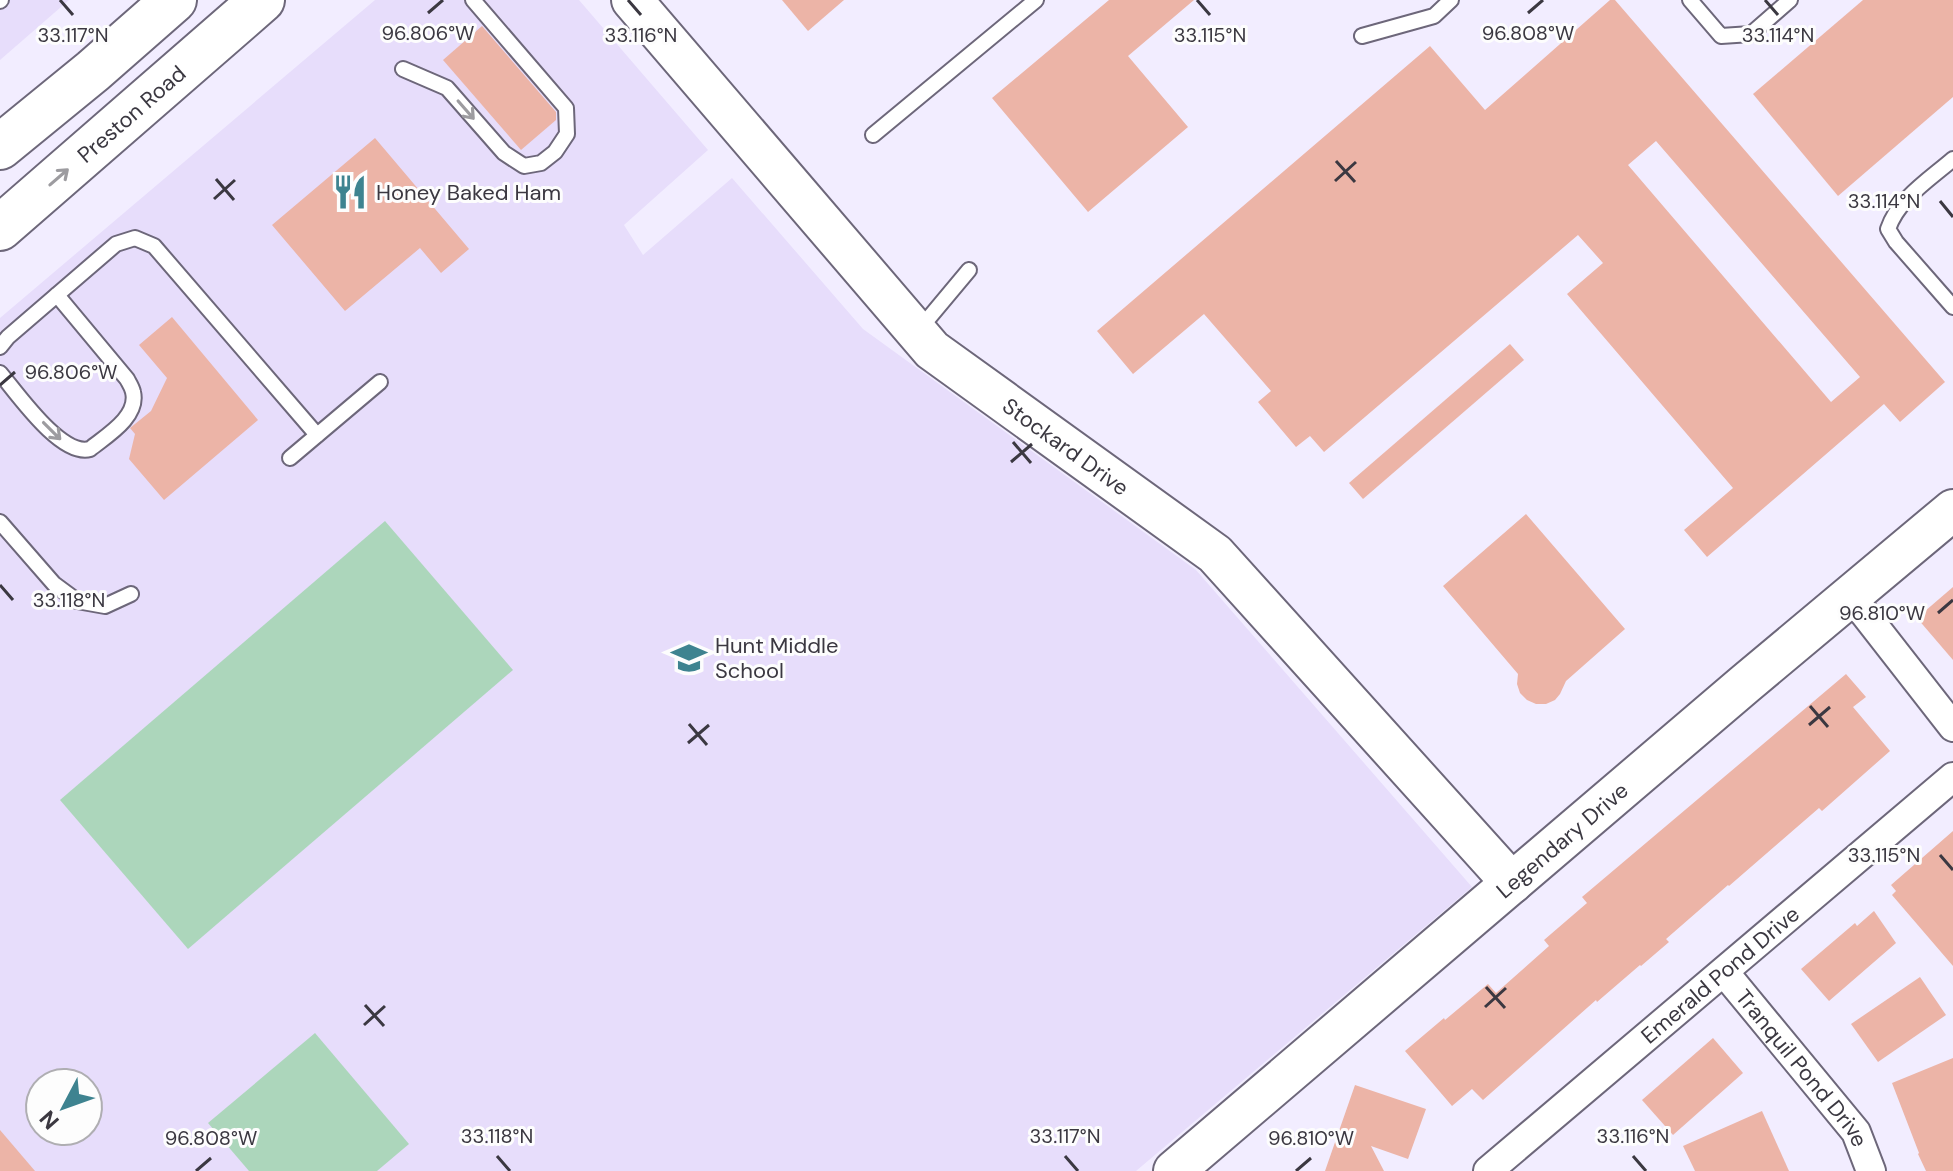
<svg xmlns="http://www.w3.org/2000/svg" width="1953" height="1171" font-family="'DM Sans',sans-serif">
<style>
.built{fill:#e7ddfb;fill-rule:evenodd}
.green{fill:#acd6bb}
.building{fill:#ecb4a7;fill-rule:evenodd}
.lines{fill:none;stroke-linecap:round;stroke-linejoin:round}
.lane-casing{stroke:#6d677a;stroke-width:18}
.street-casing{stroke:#6d677a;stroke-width:32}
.secondary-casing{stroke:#6d677a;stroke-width:44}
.primary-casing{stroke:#6d677a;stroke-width:48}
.lane{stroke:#fff;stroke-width:14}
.street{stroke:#fff;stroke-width:28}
.secondary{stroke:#fff;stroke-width:40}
.primary{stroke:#fff;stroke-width:44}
.oneway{stroke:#9d9ca0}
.ticks{fill:none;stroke:#3b3841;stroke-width:3}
.labels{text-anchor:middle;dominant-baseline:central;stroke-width:6;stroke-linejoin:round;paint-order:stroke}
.street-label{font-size:22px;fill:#3b3841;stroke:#fdfdfd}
.poi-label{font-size:22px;fill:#3b3841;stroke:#fdfdfd;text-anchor:start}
.ticks-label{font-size:20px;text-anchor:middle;fill:#3b3841;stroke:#fdfdfd;stroke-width:6;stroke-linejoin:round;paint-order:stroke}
</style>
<rect width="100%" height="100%" fill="#f2edff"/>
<!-- built -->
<g class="built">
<polygon points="0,0 69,0 0,60"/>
<path d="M375,0H579L708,150L624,225L643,255L732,178L863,329L1196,570L1472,887L1136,1171H0V318ZM40,1083H88V1131H40Z"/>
</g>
<!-- green -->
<g class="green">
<polygon points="385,521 513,670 188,949 60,800"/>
<polygon points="315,1033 409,1144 377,1171 249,1171 208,1123"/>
</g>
<!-- building -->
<g class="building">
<polygon points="782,0 844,0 808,31"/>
<polygon points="1109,0 1194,0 1128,56 1188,127 1088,212 992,98"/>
<path d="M1610,0H1615L1945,382L1900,422L1884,404L1707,557L1684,530L1733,488L1567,294L1603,263L1578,235L1324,452L1310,436L1296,447L1258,402L1271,391L1204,314L1133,374L1097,331L1430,46L1485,110ZM1656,141L1860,377L1831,402L1628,165Z"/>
<polygon points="1863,0 1953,0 1953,97 1838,196 1753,94"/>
<polygon points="482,26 556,112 556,120 521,150 443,60"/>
<polygon points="375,138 469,249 441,273 420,248 345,311 272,225"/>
<polygon points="172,317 258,420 164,500 129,459 135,434 130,428 151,411 167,378 139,345"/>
<polygon points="1510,344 1524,360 1363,499 1349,483"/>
<polygon points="1526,514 1625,629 1566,681 1560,694 1555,700 1546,704 1536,704 1527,700 1520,693 1517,684 1518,674 1443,586"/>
<polygon points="1953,587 1953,660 1917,618"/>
<polygon points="1846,674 1866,697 1853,707 1890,751 1822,811 1819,808 1729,886 1728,885 1666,939 1669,942 1641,966 1640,965 1597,1002 1596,1000 1483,1100 1472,1089 1452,1106 1405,1051 1444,1018 1445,1020 1488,984 1496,993 1549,946 1544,940 1587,903 1582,897"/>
<polygon points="1953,831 1953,966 1892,895 1896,891 1891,885"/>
<polygon points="1874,911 1896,943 1829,1001 1801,969 1855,923 1857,926"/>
<polygon points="1920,977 1946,1015 1878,1062 1851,1024"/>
<polygon points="1713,1038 1743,1073 1673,1135 1642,1100"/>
<polygon points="1953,1058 1953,1171 1926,1171 1918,1154 1919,1153 1892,1083"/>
<polygon points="1355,1085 1426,1109 1408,1159 1371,1146 1384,1171 1325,1171"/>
<polygon points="1762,1111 1789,1171 1695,1171 1683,1146"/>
<polygon points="0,1130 35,1171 0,1171"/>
</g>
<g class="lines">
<!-- lane casing -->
<g class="lane-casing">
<g id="lane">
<polyline points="1690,0 1721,36 1751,34 1790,0"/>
<polyline points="0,1 1,0"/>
<polyline points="1362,36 1434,16 1451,0"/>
<polyline points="403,69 447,88 504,153 524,166 541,163 555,152 567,134 566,108 473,0"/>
<polyline points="873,135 1036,0"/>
<path d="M1953,159C1930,179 1898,199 1888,229L1896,242L1953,307"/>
<polyline points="918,331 969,270"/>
<polyline points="0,347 8,337 116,244 135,238 154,246 317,435"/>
<path d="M0,373C17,393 61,457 90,449C106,436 139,417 133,392C132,387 129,383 127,379L57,295"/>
<polyline points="290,458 380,382"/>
<polyline points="0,522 54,584 77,601 105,606 131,594"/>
</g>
</g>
<!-- street casing -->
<g class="street-casing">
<g id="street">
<polyline points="1850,595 1953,727"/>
<path id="s1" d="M1724,972L1856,1132L1871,1171"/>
<path id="s2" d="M1488,1171L1953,777"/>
</g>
</g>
<!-- secondary casing -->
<g class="secondary-casing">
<g id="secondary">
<path id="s3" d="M632,0L932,350L1215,554L1512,883"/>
<path id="s4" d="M1174,1171L1745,684L1953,510"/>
</g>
</g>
<!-- primary casing -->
<g class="primary-casing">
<g id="primary">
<polyline points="0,147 93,71 174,0"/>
<path id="s5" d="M0,228L262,0"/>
</g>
</g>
<!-- lane -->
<use href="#lane" class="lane"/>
<!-- street -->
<use href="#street" class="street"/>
<!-- secondary -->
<use href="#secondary" class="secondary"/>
<!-- primary -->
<use href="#primary" class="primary"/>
</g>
<!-- one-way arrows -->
<defs><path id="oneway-shaft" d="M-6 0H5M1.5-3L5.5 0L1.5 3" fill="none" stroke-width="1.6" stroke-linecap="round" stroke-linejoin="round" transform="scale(2)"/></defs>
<g class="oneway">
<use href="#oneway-shaft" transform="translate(466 110) rotate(49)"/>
<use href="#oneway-shaft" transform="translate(59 177) rotate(-41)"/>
<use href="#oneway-shaft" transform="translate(52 431) rotate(45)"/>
</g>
<!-- ticks -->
<path class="ticks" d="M60,0L73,15M628,0L641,15M1197,0L1210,15M1765,0L1778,15M428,13L443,0M1528,13L1543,0M1336,161L1355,182M216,179L234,200M1335,181L1356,162M214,199L235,180M1940,201L1953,217M0,385L15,372M1013,442L1031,463M1011,462L1032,444M0,585L13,600M1938,613L1953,600M1810,706L1828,727M689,724L707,745M1809,725L1830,707M688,743L709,725M1940,855L1953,870M1486,987L1505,1008M365,1005L384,1026M1485,1007L1506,988M364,1025L385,1006M497,1156L510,1171M1065,1156L1078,1171M1633,1156L1646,1171M196,1171L211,1158M1296,1171L1311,1158"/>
<!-- icons -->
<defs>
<g id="restaurant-bare" transform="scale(2.76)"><path d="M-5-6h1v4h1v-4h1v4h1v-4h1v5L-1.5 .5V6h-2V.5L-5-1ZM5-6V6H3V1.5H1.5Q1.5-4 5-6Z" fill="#3e8390" stroke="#fdfdfd" stroke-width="2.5" paint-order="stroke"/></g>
<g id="school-bare" transform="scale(2.76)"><path d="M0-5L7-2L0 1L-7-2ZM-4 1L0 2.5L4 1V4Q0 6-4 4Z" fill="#3e8390" stroke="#fdfdfd" stroke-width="2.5" paint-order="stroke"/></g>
</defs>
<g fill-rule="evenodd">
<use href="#restaurant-bare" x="350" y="192"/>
<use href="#school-bare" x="689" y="658"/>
</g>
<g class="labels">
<!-- street labels -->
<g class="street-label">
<text stroke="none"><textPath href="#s5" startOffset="174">Preston Road</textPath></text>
<text stroke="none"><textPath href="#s3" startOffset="626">Stockard Drive</textPath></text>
<text stroke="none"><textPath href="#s4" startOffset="510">Legendary Drive</textPath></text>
<text stroke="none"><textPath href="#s2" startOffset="304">Emerald Pond Drive</textPath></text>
<text stroke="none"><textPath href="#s1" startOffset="124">Tranquil Pond Drive</textPath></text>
</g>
<!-- poi labels -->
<g class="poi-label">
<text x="376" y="192">Honey Baked Ham</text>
<text x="715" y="645">Hunt Middle<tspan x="715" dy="25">School</tspan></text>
</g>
</g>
<g class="ticks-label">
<text x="428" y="40">96.806°W</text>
<text x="1528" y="40">96.808°W</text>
<text x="1778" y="42">33.114°N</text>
<text x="1210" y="42">33.115°N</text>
<text x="73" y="42">33.117°N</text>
<text x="641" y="42">33.116°N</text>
<text x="1884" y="208">33.114°N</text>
<text x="71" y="379">96.806°W</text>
<text x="69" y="607">33.118°N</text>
<text x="1882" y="620">96.810°W</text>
<text x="1884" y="862">33.115°N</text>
<text x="497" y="1143">33.118°N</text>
<text x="1065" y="1143">33.117°N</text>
<text x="1633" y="1143">33.116°N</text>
<text x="211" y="1145">96.808°W</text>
<text x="1311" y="1145">96.810°W</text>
</g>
<!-- north arrow -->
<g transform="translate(64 1107) rotate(229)"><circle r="38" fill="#fdfdfd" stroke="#afaeb2" stroke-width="2"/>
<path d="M0-6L14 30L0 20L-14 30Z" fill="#3e8390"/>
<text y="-12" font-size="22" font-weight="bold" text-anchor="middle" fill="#3b3841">N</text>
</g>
</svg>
